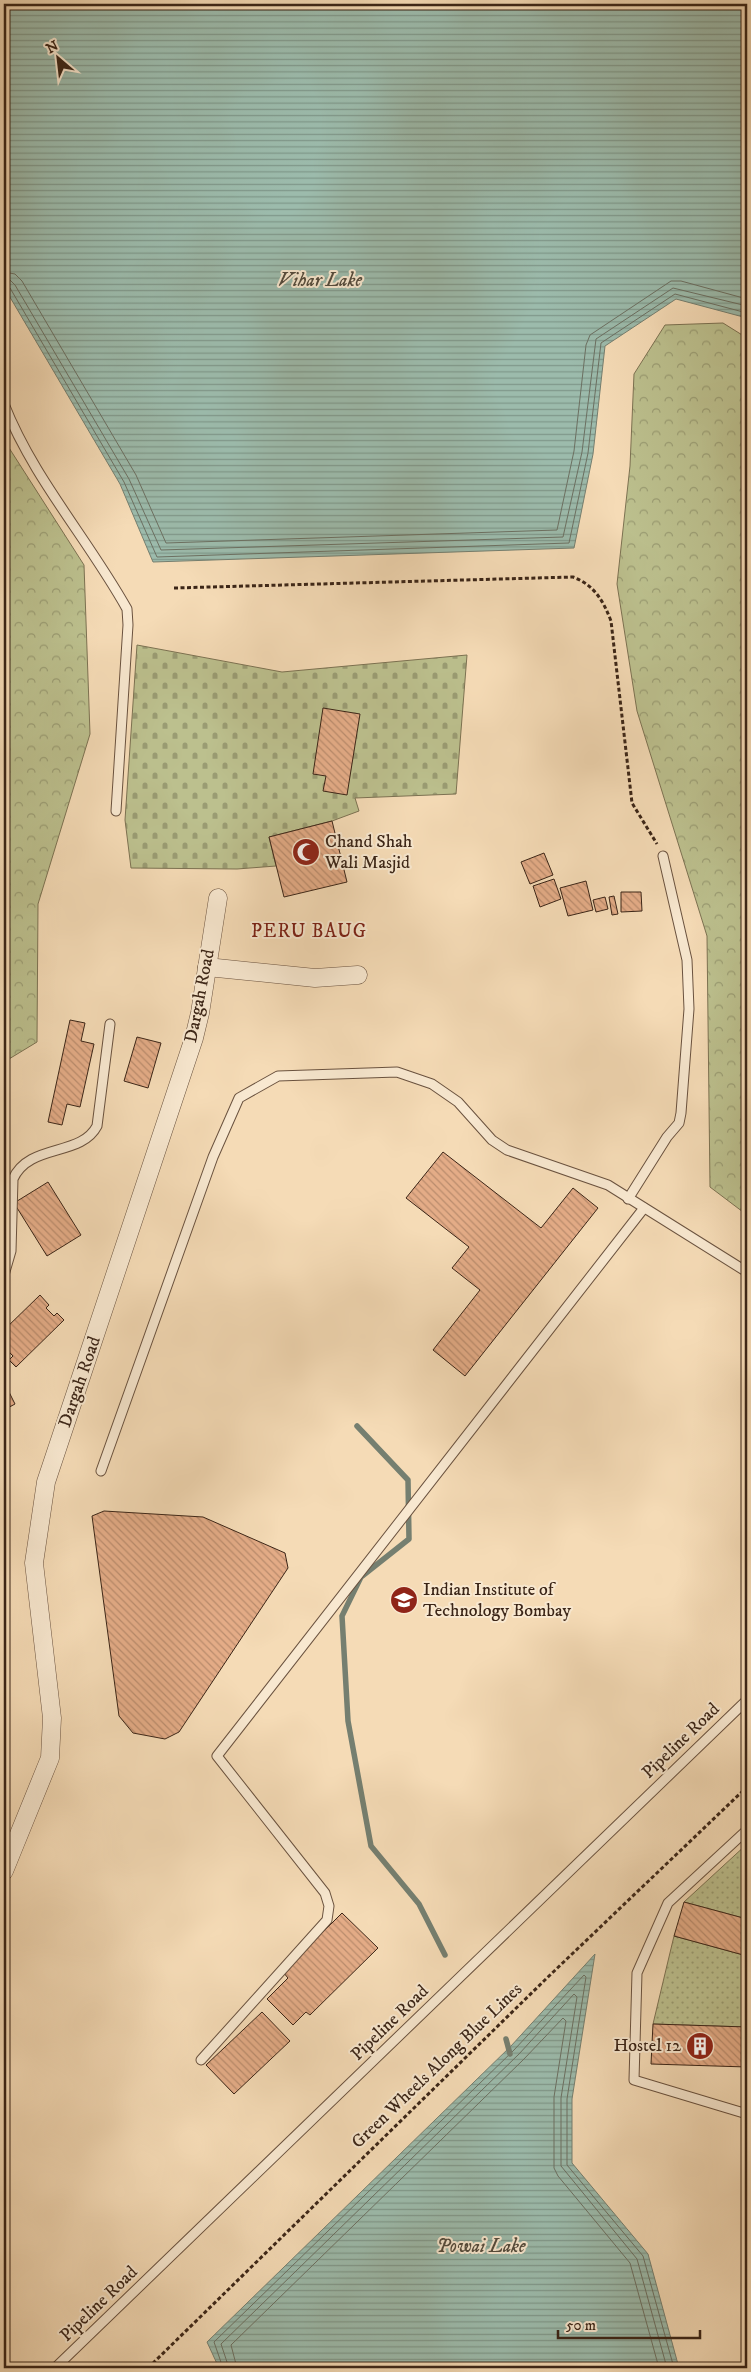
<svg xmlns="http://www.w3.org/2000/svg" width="751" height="2372" font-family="'IM FELL DW Pica',serif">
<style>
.grass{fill:url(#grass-dots);stroke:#7c7252}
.forest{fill:url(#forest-crowns);stroke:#7c7252}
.cemetery{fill:url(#cemetery-stones);stroke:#7c7252}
.water{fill:url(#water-rules);stroke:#757f70}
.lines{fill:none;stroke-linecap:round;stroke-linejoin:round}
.shore{stroke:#6c7062;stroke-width:1}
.stream{stroke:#757f70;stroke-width:5.5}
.building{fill:url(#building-back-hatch);stroke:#3b2517}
.lane-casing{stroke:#6a523f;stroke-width:11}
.street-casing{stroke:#6a523f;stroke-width:19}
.path{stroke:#3b2517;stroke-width:3;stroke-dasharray:4 2.5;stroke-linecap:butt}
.lane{stroke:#f8e8d0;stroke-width:9}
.street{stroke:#f8e8d0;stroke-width:18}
.labels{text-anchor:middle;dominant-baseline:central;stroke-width:4;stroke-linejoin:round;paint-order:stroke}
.poi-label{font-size:18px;fill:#3b2517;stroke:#f8e8d0;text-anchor:start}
.street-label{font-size:18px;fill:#3b2517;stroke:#f8e8d0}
.water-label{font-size:19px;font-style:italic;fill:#534a3c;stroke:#f8e8d0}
.neighbourhood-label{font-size:19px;letter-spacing:1px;fill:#7a1f14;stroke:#f8e8d0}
</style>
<defs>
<pattern id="grass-dots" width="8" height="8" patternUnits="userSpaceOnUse" patternTransform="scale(1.25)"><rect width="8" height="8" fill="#bcc08e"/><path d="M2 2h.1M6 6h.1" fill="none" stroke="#9a9c73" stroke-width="1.8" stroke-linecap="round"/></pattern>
<pattern id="forest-crowns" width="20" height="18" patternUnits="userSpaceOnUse" patternTransform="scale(1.25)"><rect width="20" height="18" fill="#bcc08e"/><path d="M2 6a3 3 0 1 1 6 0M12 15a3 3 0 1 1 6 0" fill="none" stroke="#9a9c73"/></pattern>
<pattern id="cemetery-stones" width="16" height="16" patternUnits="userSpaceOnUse" patternTransform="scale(1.25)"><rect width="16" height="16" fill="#bcc08e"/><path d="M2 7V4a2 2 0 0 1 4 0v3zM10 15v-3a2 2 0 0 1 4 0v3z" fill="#9a9c73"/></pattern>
<pattern id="water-rules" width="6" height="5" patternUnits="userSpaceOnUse" patternTransform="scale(1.25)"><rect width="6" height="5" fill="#9cbbac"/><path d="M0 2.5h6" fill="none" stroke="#80988b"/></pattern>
<pattern id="building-back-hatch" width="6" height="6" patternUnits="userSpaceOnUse" patternTransform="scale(1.25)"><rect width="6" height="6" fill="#e4ac87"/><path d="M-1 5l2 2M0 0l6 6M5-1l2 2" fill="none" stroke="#ba8c6d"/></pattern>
</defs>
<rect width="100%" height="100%" fill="#f5dbb6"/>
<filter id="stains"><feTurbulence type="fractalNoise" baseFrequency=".004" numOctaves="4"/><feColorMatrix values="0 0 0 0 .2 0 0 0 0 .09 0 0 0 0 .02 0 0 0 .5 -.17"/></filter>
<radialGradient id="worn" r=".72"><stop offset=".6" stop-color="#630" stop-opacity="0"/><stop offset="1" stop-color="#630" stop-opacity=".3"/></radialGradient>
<!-- grass -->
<g class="grass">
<polygon points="747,1844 747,1919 684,1902"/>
<polygon points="674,1936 747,1956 747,2027 653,2024"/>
</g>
<!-- forest -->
<g class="forest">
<polygon points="723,323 747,338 747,1215 710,1187 707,936 637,711 617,584 630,466 634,374 665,325"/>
<polygon points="4,440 84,565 90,734 38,904 37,1042 4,1062"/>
</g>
<!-- cemetery -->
<polygon class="cemetery" points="137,645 282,672 467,655 456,794 355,798 359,811 332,821 269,837 276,866 237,869 131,868 125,820"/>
<!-- water -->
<g class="water">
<polygon points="4,4 747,4 747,318 676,299 605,346 593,454 574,548 153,562 120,484 4,287"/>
<polygon points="595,1954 572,2099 572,2163 648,2254 679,2368 219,2368 207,2342 511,2046"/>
</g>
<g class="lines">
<!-- shore -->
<g class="shore">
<polyline points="4,272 15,274 22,281 136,475 166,543 557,530 574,451 586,345 590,335 671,281 681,281 747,299"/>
<polyline points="4,279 10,280 15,285 129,479 161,550 563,537 582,452 596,339 673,288 747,306"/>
<polyline points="4,285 10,288 124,482 157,557 569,543 588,453 601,343 675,294 747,313"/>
<polyline points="223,2368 214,2342 514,2050 584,1975 586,1977 567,2099 567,2165 643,2256 674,2368"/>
<polyline points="229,2368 221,2344 519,2054 574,1994 577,1997 561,2098 561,2166 637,2259 667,2368"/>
<polyline points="237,2368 231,2345 524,2059 563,2018 566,2021 554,2097 554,2168 558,2176 630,2263 659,2368"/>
</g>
<!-- stream -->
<g class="stream">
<polyline points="357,1426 408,1480 409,1539 361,1577 342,1616 348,1721 371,1846 419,1904 445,1955"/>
<polyline points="506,2039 510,2054"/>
</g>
</g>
<!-- building -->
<g class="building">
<polygon points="323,708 360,714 347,795 323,791 326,776 313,774"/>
<polygon points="332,821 347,882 284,897 269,837"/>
<polygon points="544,853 553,875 530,884 521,862"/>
<polygon points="554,879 561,899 540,907 533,886"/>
<polygon points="586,881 593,910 568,916 560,888"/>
<polygon points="621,892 641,892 642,911 621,912"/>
<polygon points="614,896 618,914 612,915 609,897"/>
<polygon points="605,897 608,909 596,912 593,900"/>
<polygon points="70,1020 85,1023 81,1041 94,1044 80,1107 67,1104 62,1125 48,1122"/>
<polygon points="137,1037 161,1043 148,1088 124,1081"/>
<polygon points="443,1152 541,1228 573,1188 598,1208 465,1376 433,1350 480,1290 452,1268 469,1247 406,1198"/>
<polygon points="48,1182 81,1235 47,1256 14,1203"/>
<polygon points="40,1295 49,1305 46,1308 54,1316 57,1313 64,1320 16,1367 9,1360 13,1356 4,1347 4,1330"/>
<polygon points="4,1389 6,1394 9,1392 15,1404 4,1410"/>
<polygon points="104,1511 203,1517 285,1553 288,1568 179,1732 165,1739 133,1733 119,1716 92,1516"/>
<polygon points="684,1902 747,1919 747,1956 674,1936"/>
<polygon points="342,1913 378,1948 310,2015 306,2012 293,2025 267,1999 288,1978 283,1972"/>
<polygon points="262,2012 290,2041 234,2094 206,2065"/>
<polygon points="653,2024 747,2027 747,2067 651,2064"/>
</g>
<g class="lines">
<!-- lane casing -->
<g class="lane-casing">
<g id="lane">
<path d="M4,404C33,478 88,539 127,609L128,625L116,811"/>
<polyline points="628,1199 667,1137 679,1123 681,1113 689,1009 687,960 663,856"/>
<path d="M4,1275L11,1251L13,1179C29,1143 81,1157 97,1126L110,1024"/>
<polyline points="101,1471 213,1157 239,1098 278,1076 397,1072 432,1084 458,1102 492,1140 507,1150 608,1185 747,1272"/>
<polyline points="747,1830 668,1903 637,1973 634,2080 747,2114"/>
<polyline points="201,2060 327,1920 329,1906 325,1893 217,1756 644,1208"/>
<polyline points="55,2368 747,1700"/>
</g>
</g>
<!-- street casing -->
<g class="street-casing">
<g id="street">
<polyline points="207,967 315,978 358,975"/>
<polyline points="4,1871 50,1758 52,1718 34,1563 46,1482 194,1038 200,1013 218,898"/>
</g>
</g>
<!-- path -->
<g class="path">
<path d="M174,588L573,577C594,585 603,600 611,621L632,803L657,844"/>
<polyline points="148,2368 549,1976 747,1787"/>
</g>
<!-- lane -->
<use href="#lane" class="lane"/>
<!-- street -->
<use href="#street" class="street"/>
</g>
<!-- icons -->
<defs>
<g id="mosque-disc" transform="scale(1.4375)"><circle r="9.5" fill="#8f2418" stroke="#f8e8d0"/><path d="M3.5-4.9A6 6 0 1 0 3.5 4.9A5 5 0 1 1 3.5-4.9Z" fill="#fff"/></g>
<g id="university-disc" transform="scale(1.4375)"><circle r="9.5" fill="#8f2418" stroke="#f8e8d0"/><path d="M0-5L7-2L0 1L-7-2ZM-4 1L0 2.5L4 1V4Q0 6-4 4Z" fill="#fff"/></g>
<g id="building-disc" transform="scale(1.4375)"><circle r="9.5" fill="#8f2418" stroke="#f8e8d0"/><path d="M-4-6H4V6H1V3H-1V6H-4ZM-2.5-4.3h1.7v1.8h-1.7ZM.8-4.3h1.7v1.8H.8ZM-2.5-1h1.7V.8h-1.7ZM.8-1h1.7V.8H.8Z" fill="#fff"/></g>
</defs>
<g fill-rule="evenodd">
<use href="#mosque-disc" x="306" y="852"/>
<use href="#university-disc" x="404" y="1600"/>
<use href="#building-disc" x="700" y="2046"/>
</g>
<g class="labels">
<!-- poi labels -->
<g class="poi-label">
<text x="325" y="842">Chand Shah<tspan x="325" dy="21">Wali Masjid</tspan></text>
<text x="423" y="1590">Indian Institute of<tspan x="423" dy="21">Technology Bombay</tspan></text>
<text x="681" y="2046" text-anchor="end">Hostel 12</text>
</g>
<!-- street labels -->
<g class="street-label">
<text transform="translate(200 996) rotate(-79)">Dargah Road</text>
<text transform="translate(80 1382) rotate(-71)">Dargah Road</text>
<text transform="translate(681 1741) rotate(-44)">Pipeline Road</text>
<text transform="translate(390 2023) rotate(-44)">Pipeline Road</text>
<text transform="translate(437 2066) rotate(-44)">Green Wheels Along Blue Lines</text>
<text transform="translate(99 2304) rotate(-44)">Pipeline Road</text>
</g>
<!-- water labels -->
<g class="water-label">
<text x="320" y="280">Vihar Lake</text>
<text x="481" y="2246">Powai Lake</text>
</g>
<!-- neighbourhood labels -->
<g class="neighbourhood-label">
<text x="309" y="931">PERU BAUG</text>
</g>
</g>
<!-- margin -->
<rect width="751" height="2372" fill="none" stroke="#f5dbb6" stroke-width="20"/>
<rect x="5" y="5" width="741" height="2362" fill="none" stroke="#3b2517" stroke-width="2.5"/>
<rect x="10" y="10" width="731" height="2352" fill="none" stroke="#3b2517"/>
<!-- north arrow -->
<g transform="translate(58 58) rotate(332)" stroke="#f8e8d0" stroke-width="4" paint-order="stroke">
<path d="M0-4L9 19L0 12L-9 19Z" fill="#3b2517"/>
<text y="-8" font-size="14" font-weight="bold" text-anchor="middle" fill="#3b2517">N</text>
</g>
<!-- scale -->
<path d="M558 2330v8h142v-8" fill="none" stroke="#3b2517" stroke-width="2.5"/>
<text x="566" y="2330" font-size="15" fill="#3b2517" stroke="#f8e8d0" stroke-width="4" paint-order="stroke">50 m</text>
<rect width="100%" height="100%" filter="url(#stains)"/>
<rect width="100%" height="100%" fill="url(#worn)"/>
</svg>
